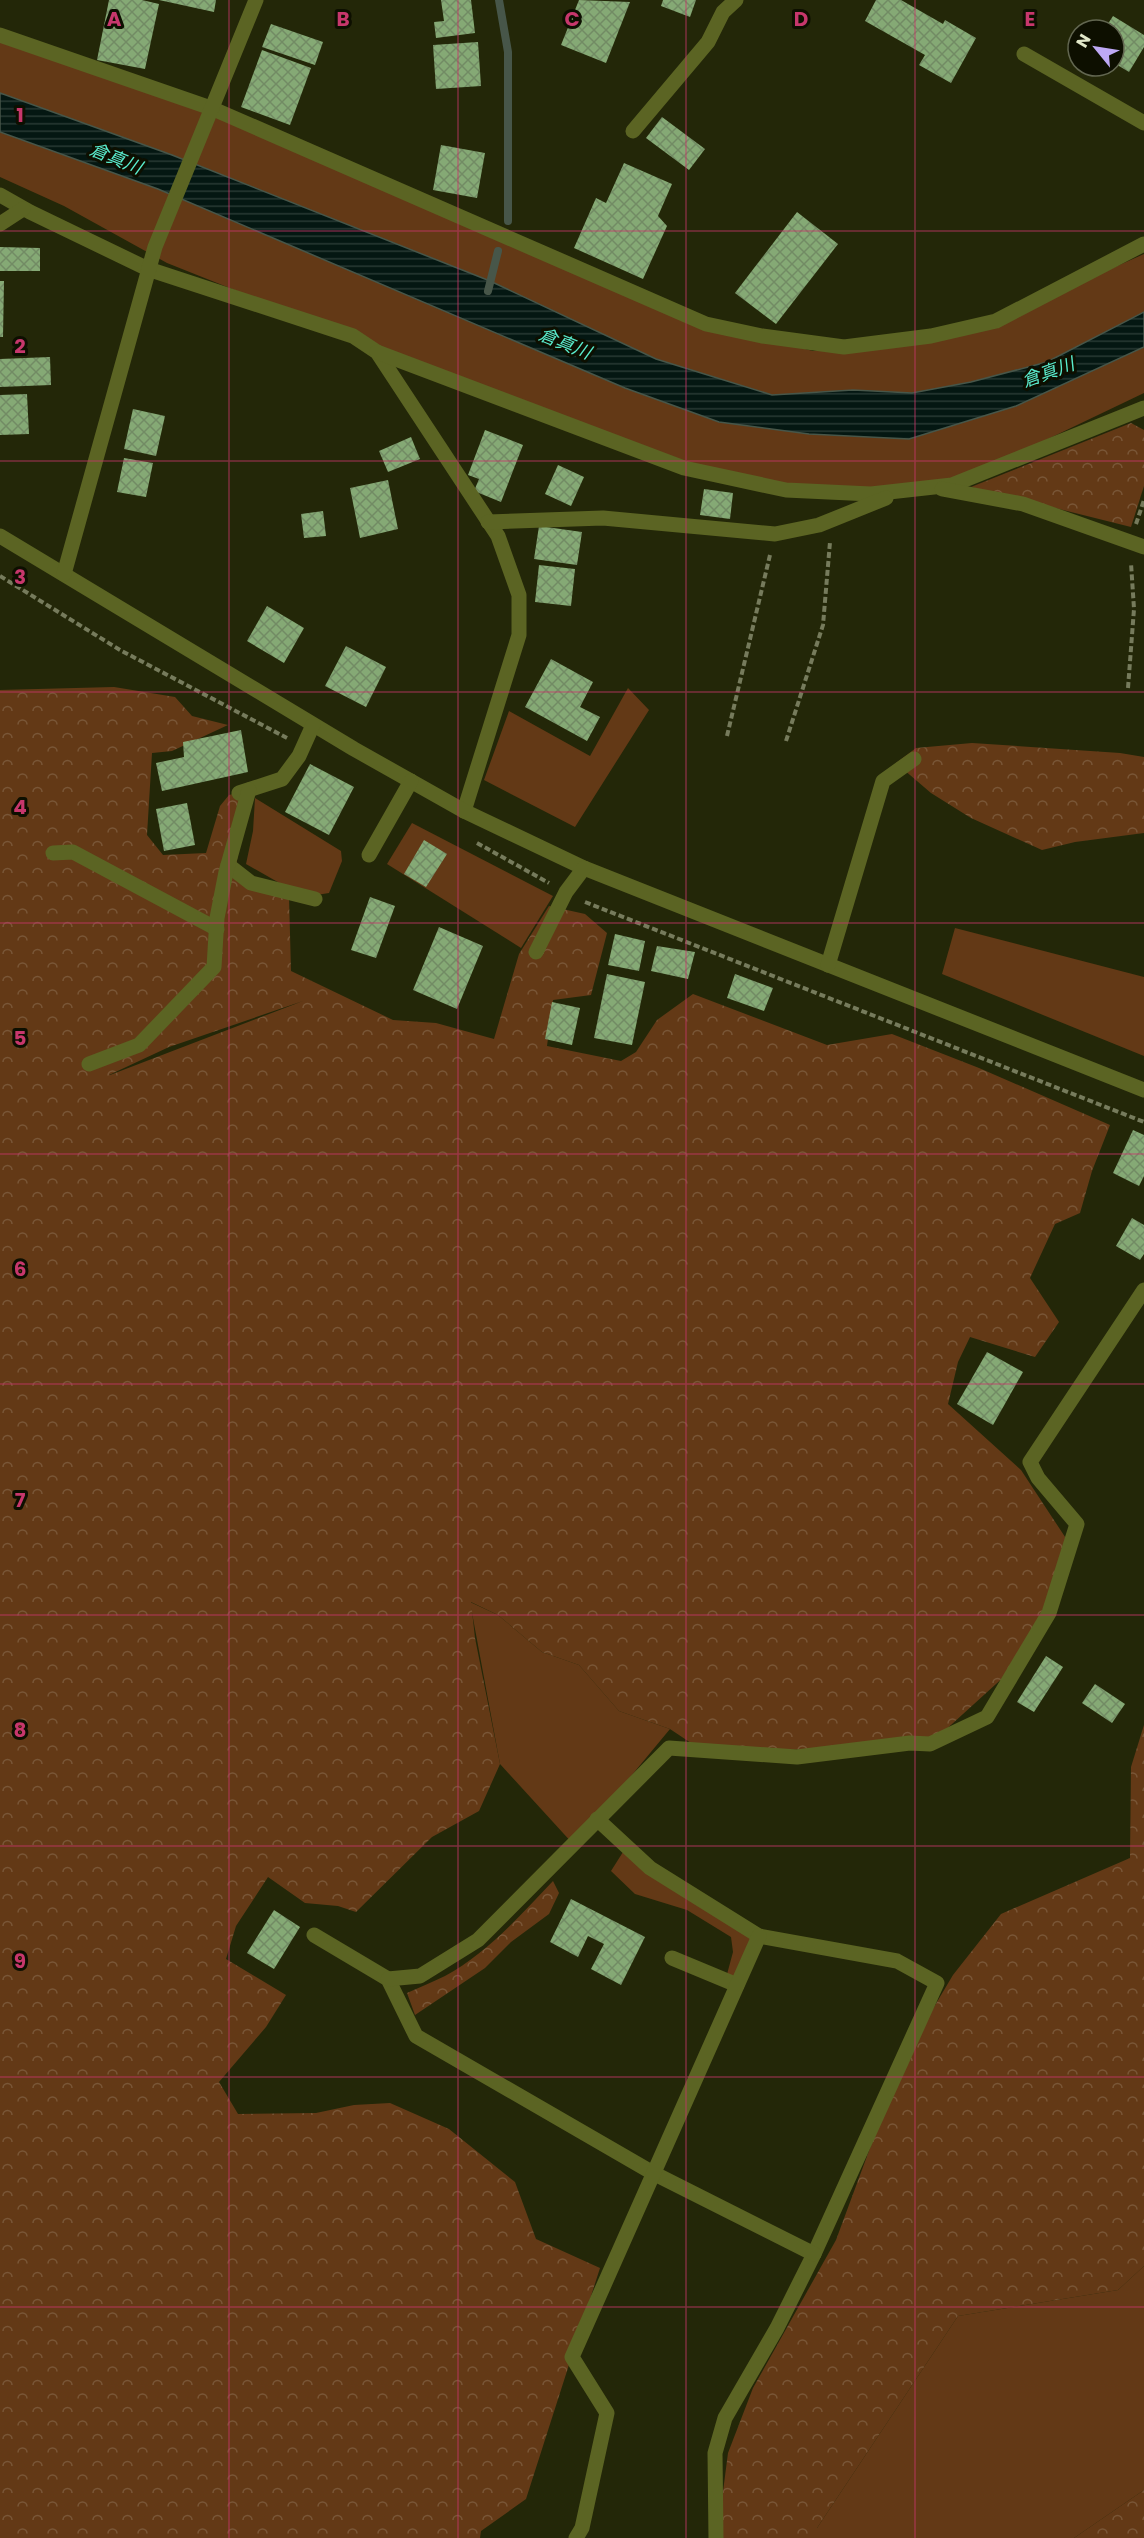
<svg xmlns="http://www.w3.org/2000/svg" width="1144" height="2538" font-family="Poppins,'Noto Sans JP',sans-serif">
<style>
.grass{fill:#633916}
.forest{fill:url(#forest-crowns);fill-rule:evenodd}
.water{fill:url(#water-rules);stroke:#475649;stroke-width:1.5}
.lines{fill:none;stroke-linecap:round;stroke-linejoin:round}
.stream{stroke:#475649;stroke-width:8}
.building{fill:url(#building-cross-hatch)}
.path{stroke:#767b5c;stroke-width:4;stroke-dasharray:6 3;stroke-linecap:butt}
.minor{stroke:#5b6423;stroke-width:15}
.grid{fill:none;stroke:#c7376c;stroke-width:1.5;stroke-opacity:0.55}
.labels{text-anchor:middle;dominant-baseline:central;stroke-width:6;stroke-linejoin:round;paint-order:stroke}
.water-label{font-size:18px;font-style:italic;fill:#5aedce;stroke:#0d0f00}
.grid-label{font-size:20px;text-anchor:middle;font-weight:bold;fill:#c7376c;stroke:#0d0f00;stroke-width:6;stroke-linejoin:round;paint-order:stroke}
</style>
<defs>
<pattern id="forest-crowns" width="20" height="18" patternUnits="userSpaceOnUse" patternTransform="scale(1.5)"><rect width="20" height="18" fill="#633916"/><path d="M2 6a3 3 0 1 1 6 0M12 15a3 3 0 1 1 6 0" fill="none" stroke="#795637"/></pattern>
<pattern id="water-rules" width="6" height="5" patternUnits="userSpaceOnUse" patternTransform="scale(1.5)"><rect width="6" height="5" fill="#041712"/><path d="M0 2.5h6" fill="none" stroke="#283933"/></pattern>
<pattern id="building-cross-hatch" width="8" height="8" patternUnits="userSpaceOnUse" patternTransform="scale(1.5)"><rect width="8" height="8" fill="#85a975"/><path d="M0 0l8 8M0 8l8-8" fill="none" stroke="#728b64"/></pattern>
</defs>
<rect width="100%" height="100%" fill="#232708"/>
<!-- grass -->
<g class="grass">
<polygon points="0,40 233,118 706,324 813,351 944,333 1016,311 1144,254 1144,393 952,485 813,491 643,453 167,263 64,206 0,177"/>
<polygon points="628,688 649,710 575,827 484,780 509,711 590,756"/>
<polygon points="255,798 341,851 342,861 329,893 304,897 246,864 253,831"/>
<polygon points="412,823 553,896 521,948 387,864"/>
<polygon points="955,928 1144,977 1144,1056 942,974"/>
<polygon points="470,1602 498,1615 542,1652 579,1665 619,1711 670,1729 574,1845 500,1764"/>
<polygon points="623,1852 752,1936 731,1984 726,1978 733,1952 731,1937 687,1910 635,1894 611,1871"/>
<polygon points="1144,2266 1144,2490 1074,2538 817,2538 817,2528 958,2316 1118,2290"/>
</g>
<!-- forest -->
<g class="forest">
<polygon points="1131,423 1144,430 1144,486 1131,527 971,487"/>
<path d="M114,687L175,697L192,716L228,725L172,751L152,753L147,835L163,855L206,853L220,806L229,795L249,790L236,866L289,897L291,971L393,1020L436,1023L494,1039L519,954L549,906L585,914L607,933L591,995L553,1000L547,1046L621,1061L636,1052L657,1020L693,994L827,1045L892,1034L979,1068L1110,1125L1092,1171L1080,1213L1055,1224L1030,1278L1059,1322L1035,1357L970,1337L958,1362L948,1404L1021,1470L1071,1546L1019,1663L930,1744L858,1750L700,1749L670,1729L619,1711L579,1665L542,1652L498,1615L471,1602L475,1638L500,1764L479,1811L432,1837L356,1912L338,1906L305,1903L268,1877L236,1926L226,1959L286,1995L266,2027L219,2082L238,2114L316,2113L354,2105L390,2103L449,2129L515,2182L536,2239L600,2268L526,2499L481,2531L480,2538H0V690ZM303,1001L110,1075H109L169,1047Z"/>
<polygon points="972,743 1120,753 1144,757 1144,833 1075,842 1042,850 971,818 931,793 896,763 916,748"/>
<polygon points="1144,1725 1144,2266 1118,2290 958,2316 817,2528 817,2538 717,2538 728,2453 753,2388 836,2240 903,2059 953,1975 1001,1914 1130,1858 1131,1767"/>
<path d="M553,1881L559,1893L549,1914L511,1942L485,1968L415,2015L407,1993C420,1987 433,1982 445,1976C487,1953 521,1915 553,1881Z"/>
<polygon points="1144,2490 1144,2538 1074,2538"/>
</g>
<!-- water -->
<polygon class="water" points="0,93 172,155 490,281 656,359 772,395 853,390 912,393 971,382 1047,362 1144,312 1144,347 1016,406 909,439 809,434 719,422 625,388 158,189 0,132"/>
<g class="lines">
<!-- stream -->
<g class="stream">
<polyline points="499,0 508,52 508,221"/>
<polyline points="488,291 498,251"/>
</g>
</g>
<!-- building -->
<g class="building">
<polygon points="109,0 142,0 159,4 145,69 97,60"/>
<polygon points="159,0 216,0 214,12"/>
<polygon points="441,0 471,0 475,33 436,38 434,22 444,21"/>
<polygon points="579,0 630,2 606,63 561,45"/>
<polygon points="663,0 696,0 690,17 661,6"/>
<polygon points="876,0 901,0 943,24 945,20 976,38 951,83 919,65 925,55 865,21"/>
<polygon points="1113,16 1144,35 1144,47 1129,72 1114,63 1114,30 1104,30"/>
<polygon points="271,24 323,42 315,65 262,47"/>
<polygon points="478,42 481,86 436,89 433,45"/>
<polygon points="262,50 311,68 290,125 241,107"/>
<polygon points="662,117 705,149 689,170 646,138"/>
<polygon points="441,145 485,153 477,198 433,190"/>
<polygon points="624,163 672,184 658,216 667,226 643,279 574,248 596,198 606,203"/>
<polygon points="797,212 838,244 776,324 735,293"/>
<polygon points="0,247 40,248 40,271 0,271"/>
<polygon points="0,281 4,281 3,337 0,337"/>
<polygon points="50,357 51,385 0,387 0,359"/>
<polygon points="27,394 29,434 0,435 0,395"/>
<polygon points="133,409 165,416 156,456 124,449"/>
<polygon points="485,430 523,445 501,502 474,491 479,479 468,475"/>
<polygon points="411,437 420,459 388,472 379,451"/>
<polygon points="124,458 153,463 146,497 117,492"/>
<polygon points="558,465 584,477 571,506 545,494"/>
<polygon points="388,480 398,529 360,538 350,488"/>
<polygon points="704,489 733,493 730,519 700,515"/>
<polygon points="323,511 326,536 304,538 301,514"/>
<polygon points="539,526 582,532 577,565 534,559"/>
<polygon points="539,565 575,569 571,606 535,602"/>
<polygon points="267,606 304,628 284,663 247,641"/>
<polygon points="346,646 386,667 366,707 325,686"/>
<polygon points="551,659 593,682 580,707 600,717 587,741 525,707"/>
<polygon points="241,730 248,772 162,791 156,763 184,757 183,742"/>
<polygon points="310,764 354,787 329,835 285,812"/>
<polygon points="187,803 195,845 164,851 156,809"/>
<polygon points="424,840 447,854 426,887 404,874"/>
<polygon points="370,897 395,906 376,958 351,950"/>
<polygon points="439,927 483,946 457,1009 413,990"/>
<polygon points="615,934 645,941 639,971 608,965"/>
<polygon points="657,946 695,952 688,979 651,971"/>
<polygon points="607,974 645,982 632,1045 594,1038"/>
<polygon points="735,974 773,988 764,1011 727,998"/>
<polygon points="552,1002 580,1008 572,1045 545,1039"/>
<polygon points="1133,1130 1144,1135 1144,1176 1139,1186 1113,1173"/>
<polygon points="1132,1218 1144,1225 1144,1254 1140,1260 1116,1246"/>
<polygon points="987,1352 1023,1372 993,1425 957,1404"/>
<polygon points="1046,1656 1063,1667 1034,1712 1017,1702"/>
<polygon points="1095,1684 1125,1704 1112,1723 1082,1703"/>
<polygon points="571,1899 645,1937 621,1985 591,1969 604,1944 588,1936 578,1957 550,1942"/>
<polygon points="274,1910 300,1927 274,1969 247,1953"/>
</g>
<g class="lines">
<!-- path -->
<g class="path">
<polyline points="1136,524 1144,500"/>
<polyline points="0,576 120,650 287,738"/>
<polyline points="1128,688 1134,609 1131,563"/>
<polyline points="727,736 770,555"/>
<polyline points="786,741 823,625 830,542"/>
<polyline points="477,843 549,883"/>
<polyline points="585,902 1144,1122"/>
</g>
<!-- minor -->
<g class="minor">
<polyline points="0,35 211,108 706,324 762,336 844,347 931,336 996,321 1144,244"/>
<polyline points="1024,54 1144,123"/>
<polyline points="633,131 708,42 723,12 736,0"/>
<polyline points="0,195 30,212 148,269 353,336 377,352 498,536 519,595 519,635 464,811"/>
<polyline points="0,224 23,209"/>
<polyline points="377,352 684,468 786,490 871,494 952,485 1144,408"/>
<polyline points="942,489 1023,504 1144,547"/>
<polyline points="488,522 603,518 775,534 819,525 886,498"/>
<polyline points="0,536 354,749 464,811 584,868 1144,1090"/>
<polyline points="64,574 155,247 256,0"/>
<polyline points="239,793 282,779 299,756 313,725"/>
<polyline points="53,853 73,852 217,929"/>
<polyline points="369,855 411,781"/>
<polyline points="228,865 251,883 315,899"/>
<polyline points="536,952 566,892 584,868"/>
<polyline points="828,965 883,781 914,759"/>
<polyline points="89,1064 139,1045 214,967 217,918 226,872 249,790"/>
<polyline points="597,1819 650,1868 759,1936 897,1961 937,1983 814,2254 777,2328 725,2418 715,2453 716,2538"/>
<polyline points="314,1935 388,1979 416,2036 653,2173 814,2254"/>
<polyline points="672,1958 737,1985"/>
<polyline points="388,1979 420,1976 478,1940 669,1748 797,1757 910,1743 930,1744 987,1717 1049,1613 1077,1524 1038,1478 1030,1462 1144,1290"/>
<polyline points="576,2538 582,2528 607,2413 572,2357 759,1936"/>
</g>
</g>
<!-- grid -->
<path class="grid" d="M229,0V2538M458,0V2538M686,0V2538M915,0V2538M0,231H1144M0,461H1144M0,692H1144M0,923H1144M0,1154H1144M0,1384H1144M0,1615H1144M0,1846H1144M0,2077H1144M0,2307H1144"/>
<g class="labels">
<!-- water labels -->
<g class="water-label">
<text transform="translate(116 158) rotate(22)">倉真川</text>
<text transform="translate(565 343) rotate(22)">倉真川</text>
<text transform="translate(1048 372) rotate(-20)">倉真川</text>
</g>
</g>
<g class="grid-label">
<text x="114" y="26">A</text>
<text x="343" y="26">B</text>
<text x="572" y="26">C</text>
<text x="801" y="26">D</text>
<text x="1030" y="26">E</text>
<text x="20" y="122">1</text>
<text x="20" y="353">2</text>
<text x="20" y="584">3</text>
<text x="20" y="814">4</text>
<text x="20" y="1045">5</text>
<text x="20" y="1276">6</text>
<text x="20" y="1507">7</text>
<text x="20" y="1737">8</text>
<text x="20" y="1968">9</text>
</g>
<!-- north arrow -->
<g transform="translate(1096 48) rotate(300)"><circle r="28" fill="#0d0f00" stroke="#626650" stroke-width="1.5"/>
<path d="M0-4.5L10 22L0 15L-10 22Z" fill="#bea9f5"/>
<text y="-9" font-size="16" font-weight="bold" text-anchor="middle" fill="#e2e8c9">N</text>
</g>
</svg>
